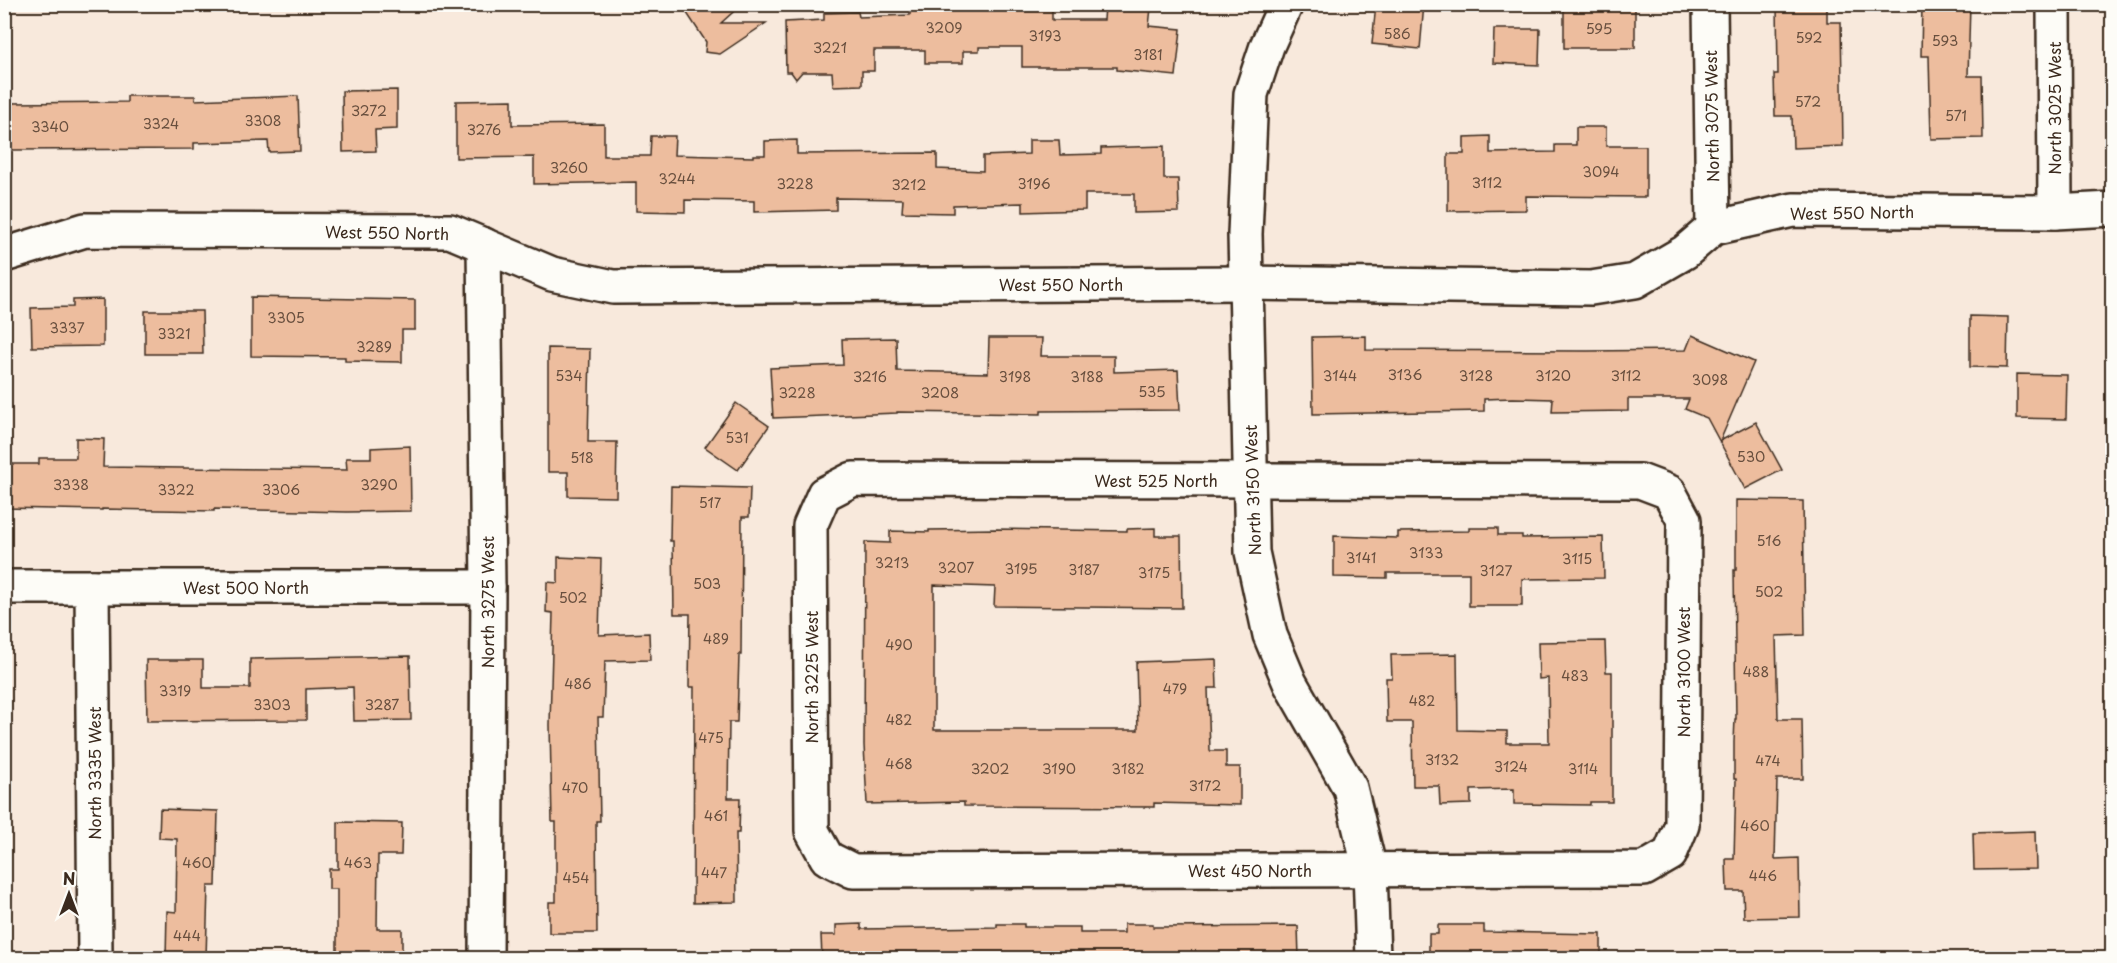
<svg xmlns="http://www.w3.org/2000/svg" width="2117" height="963" font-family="'Playpen Sans',sans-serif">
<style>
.building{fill:#edbd9e;stroke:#3b2a1e;stroke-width:1.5}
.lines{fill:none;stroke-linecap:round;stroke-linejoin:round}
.minor-casing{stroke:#3b2a1e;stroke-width:38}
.minor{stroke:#fdfcf7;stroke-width:33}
.labels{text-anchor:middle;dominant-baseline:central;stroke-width:4.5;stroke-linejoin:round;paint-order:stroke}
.number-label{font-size:14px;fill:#684f3e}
.street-label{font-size:16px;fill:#3b2a1e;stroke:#fdfcf7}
</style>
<rect width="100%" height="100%" fill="#f8e9dc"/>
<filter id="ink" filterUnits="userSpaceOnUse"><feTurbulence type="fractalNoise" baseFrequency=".0167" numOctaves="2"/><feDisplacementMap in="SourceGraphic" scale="12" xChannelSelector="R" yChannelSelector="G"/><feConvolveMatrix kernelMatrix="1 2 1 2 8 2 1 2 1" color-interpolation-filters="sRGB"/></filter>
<g filter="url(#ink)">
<!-- building -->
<g class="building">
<polygon points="681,4 742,4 721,23 766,23 720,54 705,52 706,42"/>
<polygon points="910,4 979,4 979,6 1052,4 1052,20 1104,20 1105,6 1151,8 1149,26 1181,29 1176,76 1117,70 1117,67 1022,67 1022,47 979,47 979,51 963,51 963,63 925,63 925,50 874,50 874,71 862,71 862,85 833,86 832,72 802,72 796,79 791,72 786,72 785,22 824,20 824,13 858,12 859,17 910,15"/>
<polygon points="1376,4 1424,4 1420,49 1372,44"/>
<polygon points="1581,4 1635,4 1635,48 1564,48 1564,7 1581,7"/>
<polygon points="1777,4 1827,4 1827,22 1841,22 1843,146 1793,148 1792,116 1775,116 1774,74 1778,74"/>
<polygon points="1922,4 1970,4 1968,76 1982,76 1983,138 1931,139 1929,56 1921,56"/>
<polygon points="1494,29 1540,29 1539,65 1493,63"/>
<polygon points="397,90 397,129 375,130 376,151 343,152 342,91"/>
<polygon points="127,96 195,96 195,100 298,96 300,151 269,152 268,141 194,143 194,149 11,150 10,103 127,102"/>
<polygon points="512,100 512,125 604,124 604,156 650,156 651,136 675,136 674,155 753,157 753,155 765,155 765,141 797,140 797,154 937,153 937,169 983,171 983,156 1029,154 1029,140 1059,140 1060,155 1101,154 1101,148 1164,146 1164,179 1178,179 1179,212 1134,213 1134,194 1085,194 1085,210 1023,212 1023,203 953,205 953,213 902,212 903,199 836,198 836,210 754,212 754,201 685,200 685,212 636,211 636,182 534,184 534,157 456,158 456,101"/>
<polygon points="1576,127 1606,127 1606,146 1646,146 1646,197 1526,196 1526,210 1448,211 1448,154 1464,154 1464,137 1490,136 1490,153 1555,152 1555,145 1576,145"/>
<polygon points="251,297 415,300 415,330 402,330 402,362 345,361 345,357 251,356"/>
<polygon points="103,299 103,346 32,347 31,308 73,307 73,300"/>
<polygon points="145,311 202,311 203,354 145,354"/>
<polygon points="1970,316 2008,317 2007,368 1970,367"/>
<polygon points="1692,335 1754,362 1720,441 1756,422 1782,470 1745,489 1707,418 1685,409 1689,399 1628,399 1628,411 1552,412 1553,399 1513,398 1484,399 1484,411 1313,414 1312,337 1366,336 1366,350 1587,351 1686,350"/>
<polygon points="896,338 897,371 988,373 989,338 1042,338 1041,356 1114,356 1114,372 1178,370 1180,410 1041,411 1041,414 897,412 897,413 773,418 770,368 843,365 842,339"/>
<polygon points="548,348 590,349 588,442 617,442 616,497 568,496 568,472 548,472"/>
<polygon points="2017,374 2067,375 2066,419 2017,418"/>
<polygon points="736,403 769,426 738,470 705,447"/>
<polygon points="76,438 104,439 103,467 347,470 346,458 371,458 371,448 410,446 411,511 347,512 214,509 214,511 102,509 102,510 4,508 4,464 39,464 39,458 76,458"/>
<polygon points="671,486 750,488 749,517 742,517 741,655 739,655 737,722 729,722 728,798 740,798 739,833 736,833 737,902 693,903 694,687 689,687 690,614 674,614 673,541 670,541"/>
<polygon points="1736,500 1803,501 1805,635 1776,636 1778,719 1802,719 1803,779 1777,779 1775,859 1799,858 1800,917 1744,918 1743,891 1727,891 1726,859 1734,859 1736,779 1734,779 1734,742 1735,719 1736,719 1734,570 1736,570"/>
<polygon points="1155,528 1155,536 1181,536 1182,608 994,606 995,587 934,585 934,730 1138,730 1136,662 1216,659 1217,688 1208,688 1210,751 1226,751 1226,767 1240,767 1240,805 1154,803 1154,807 964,806 964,802 867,804 864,745 865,542 890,543 890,531 929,532 929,530 996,529 1127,531 1127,529"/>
<polygon points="1469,528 1498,528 1498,535 1522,535 1522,538 1603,537 1604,578 1522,579 1522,606 1469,606 1469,573 1387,573 1387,578 1334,577 1334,536 1398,538 1398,532 1469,531"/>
<polygon points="558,557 601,559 599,635 649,633 650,660 605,661 603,717 598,717 600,821 596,821 597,933 549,933 549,902 556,902 556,822 552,822 550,725 553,613 546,612 547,582 558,583"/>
<polygon points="1605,641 1606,672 1612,672 1612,802 1590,802 1590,805 1514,804 1514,789 1471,790 1471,804 1440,805 1439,786 1413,786 1412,722 1387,722 1386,678 1392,678 1391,655 1457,654 1458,730 1507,731 1507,743 1549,743 1548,678 1539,679 1538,642"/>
<polygon points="410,656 411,720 354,721 353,687 306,689 306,720 147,721 146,660 203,660 203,688 250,688 250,659"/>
<polygon points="160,809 218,811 216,886 208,886 206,958 166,958 167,911 176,912 177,839 159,838"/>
<polygon points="338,822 402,823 401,855 378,855 377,929 402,929 402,958 337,958 337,889 329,889 329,869 338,869"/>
<polygon points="2035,831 2036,869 1974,870 1973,833"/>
<polygon points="861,924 861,929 997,927 997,924 1024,924 1024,927 1080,927 1080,933 1124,933 1124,924 1153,924 1153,927 1298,926 1299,958 822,958 821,935 836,935 836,925"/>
<polygon points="1438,925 1484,925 1484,932 1601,934 1601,958 1429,958 1429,934 1438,934"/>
</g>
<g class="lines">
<!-- minor casing -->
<g class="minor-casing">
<g id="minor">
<polyline points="1286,4 1267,46 1251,94 1245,234 1252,552 1270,635 1290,683 1350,788 1370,870 1373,958"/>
<polyline points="1710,4 1713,228"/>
<polyline points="2054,4 2055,212"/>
<polyline points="484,245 488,587 486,958"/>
<polyline points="4,255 85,230 450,231 552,274 613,287 1247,283 1591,288 1635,281 1685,252 1713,228 1793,210 2055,212 2112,209"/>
<polygon points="853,479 1640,481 1669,492 1684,520 1682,825 1670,854 1644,869 853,871 827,858 812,831 810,526 824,494"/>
<polyline points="4,587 488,587"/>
<polyline points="92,587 95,958"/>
</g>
</g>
<!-- minor -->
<use href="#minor" class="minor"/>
</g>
</g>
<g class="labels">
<!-- number labels -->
<g class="number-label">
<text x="944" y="27">3209</text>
<text x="1599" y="28">595</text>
<text x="1397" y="33">586</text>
<text x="1045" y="35">3193</text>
<text x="1809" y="37">592</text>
<text x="1945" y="40">593</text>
<text x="830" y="47">3221</text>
<text x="1148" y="54">3181</text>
<text x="1808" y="101">572</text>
<text x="369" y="110">3272</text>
<text x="1956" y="115">571</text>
<text x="263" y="120">3308</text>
<text x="161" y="123">3324</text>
<text x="50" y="126">3340</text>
<text x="484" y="129">3276</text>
<text x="569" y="167">3260</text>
<text x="1601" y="171">3094</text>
<text x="677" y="178">3244</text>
<text x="1487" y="182">3112</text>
<text x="795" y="183">3228</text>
<text x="1034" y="183">3196</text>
<text x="909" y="184">3212</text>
<text x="286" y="317">3305</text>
<text x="67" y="327">3337</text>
<text x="174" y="333">3321</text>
<text x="374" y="346">3289</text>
<text x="1405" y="374">3136</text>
<text x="569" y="375">534</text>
<text x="1340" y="375">3144</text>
<text x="1476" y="375">3128</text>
<text x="1553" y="375">3120</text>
<text x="1626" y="375">3112</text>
<text x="870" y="376">3216</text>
<text x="1015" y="376">3198</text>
<text x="1087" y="376">3188</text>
<text x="1710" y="379">3098</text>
<text x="1152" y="391">535</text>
<text x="797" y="392">3228</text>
<text x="940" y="392">3208</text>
<text x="737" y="437">531</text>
<text x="1751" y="456">530</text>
<text x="582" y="457">518</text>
<text x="71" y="484">3338</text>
<text x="379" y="484">3290</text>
<text x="176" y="489">3322</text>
<text x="281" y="489">3306</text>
<text x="710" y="502">517</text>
<text x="1769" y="540">516</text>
<text x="1426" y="552">3133</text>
<text x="1361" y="557">3141</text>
<text x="1577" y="558">3115</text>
<text x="892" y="562">3213</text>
<text x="956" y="567">3207</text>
<text x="1021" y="568">3195</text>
<text x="1084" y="569">3187</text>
<text x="1496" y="570">3127</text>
<text x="1154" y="572">3175</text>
<text x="707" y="583">503</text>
<text x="1769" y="591">502</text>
<text x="573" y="597">502</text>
<text x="716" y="638">489</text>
<text x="899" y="644">490</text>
<text x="1756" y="671">488</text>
<text x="1575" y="675">483</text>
<text x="578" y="683">486</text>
<text x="1175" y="688">479</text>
<text x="175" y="690">3319</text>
<text x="1422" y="700">482</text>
<text x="272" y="704">3303</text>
<text x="382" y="704">3287</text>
<text x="899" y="719">482</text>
<text x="711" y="737">475</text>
<text x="1442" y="759">3132</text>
<text x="1768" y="760">474</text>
<text x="899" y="763">468</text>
<text x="1511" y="766">3124</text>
<text x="990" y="768">3202</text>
<text x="1059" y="768">3190</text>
<text x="1128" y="768">3182</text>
<text x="1583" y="768">3114</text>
<text x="1205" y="785">3172</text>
<text x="575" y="787">470</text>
<text x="716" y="815">461</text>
<text x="1755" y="825">460</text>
<text x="197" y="862">460</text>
<text x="358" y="862">463</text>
<text x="714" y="872">447</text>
<text x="1763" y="875">446</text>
<text x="576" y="877">454</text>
<text x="187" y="935">444</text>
</g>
<!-- street labels -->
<g class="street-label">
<text transform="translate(2054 108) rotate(-90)">North 3025 West</text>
<text transform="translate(1711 116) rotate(-91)">North 3075 West</text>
<text transform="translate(1852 212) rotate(-1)">West 550 North</text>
<text transform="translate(387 232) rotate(1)">West 550 North</text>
<text x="1061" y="284">West 550 North</text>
<text x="1156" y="480">West 525 North</text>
<text transform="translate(1252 490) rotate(-92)">North 3150 West</text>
<text x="246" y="587">West 500 North</text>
<text transform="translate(487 602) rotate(-90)">North 3275 West</text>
<text transform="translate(1683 672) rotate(-90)">North 3100 West</text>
<text transform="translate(811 677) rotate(-90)">North 3225 West</text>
<text transform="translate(94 773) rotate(-90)">North 3335 West</text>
<text x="1250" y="870">West 450 North</text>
</g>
</g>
<!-- margin -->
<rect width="2117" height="963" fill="none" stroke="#fdfcf7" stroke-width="24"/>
<rect x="12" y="12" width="2093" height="939" fill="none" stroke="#3b2a1e" stroke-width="2" filter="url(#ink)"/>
<!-- north arrow -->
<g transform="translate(69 894)" stroke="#fdfcf7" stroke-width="4.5" paint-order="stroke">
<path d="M0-4.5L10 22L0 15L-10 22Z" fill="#3b2a1e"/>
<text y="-9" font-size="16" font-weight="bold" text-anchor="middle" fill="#3b2a1e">N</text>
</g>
</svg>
